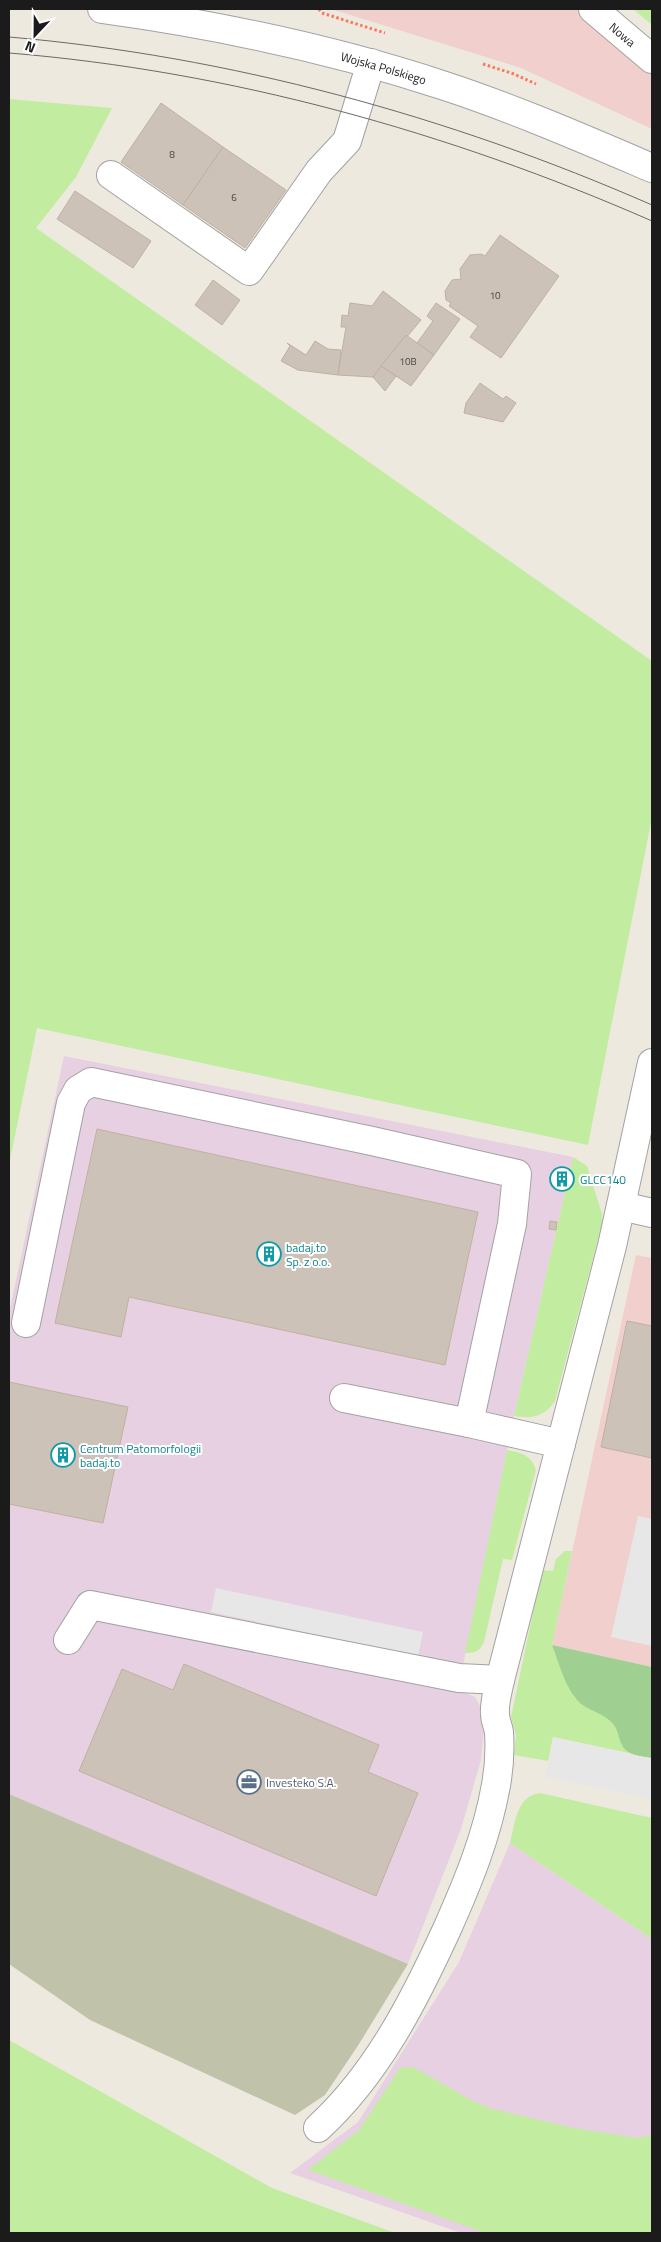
<svg xmlns="http://www.w3.org/2000/svg" width="661" height="2242" font-family="'Titillium Web',sans-serif">
<style>
.commercial{fill:#f0cfcc}
.industrial{fill:#e7d0e2}
.construction{fill:#c1c2aa}
.grass{fill:#c2eca0}
.forest{fill:#a0d091}
.parking{fill:#e7e7e7}
.building{fill:#cdc2b8;stroke:#c0b0a1}
.lines{fill:none;stroke-linecap:round;stroke-linejoin:round}
.minor-casing{stroke:#a2a2a2;stroke-width:30}
.path{stroke:#ff765f;stroke-width:3;stroke-dasharray:2.5 2.5;stroke-linecap:butt}
.minor{stroke:#fff;stroke-width:28}
.tram{stroke:#696969;stroke-width:1}
.labels{text-anchor:middle;dominant-baseline:central;stroke-width:4;stroke-linejoin:round;paint-order:stroke}
.number-label{font-size:10px;fill:#484542}
.street-label{font-size:12px;fill:#1b1b1b;stroke:#fff}
.culture-label{font-size:12px;fill:#0d838f;stroke:#fff;text-anchor:start}
.service-label{font-size:12px;fill:#4e5e75;stroke:#fff;text-anchor:start}
</style>
<rect width="100%" height="100%" fill="#eee9df"/>
<!-- commercial -->
<g class="commercial">
<polygon points="331,9 578,9 652,74 652,129 521,68"/>
<polygon points="636,1255 652,1258 652,1667 552,1645"/>
</g>
<!-- industrial -->
<g class="industrial">
<polygon points="64,1056 573,1157 514,1416 458,1690 475,1697 482,1710 484,1730 481,1760 461,1829 408,1964 9,1794 9,1313"/>
<polygon points="510,1843 652,1939 652,2233 461,2233 290,2173 358,2122 459,1962"/>
</g>
<!-- construction -->
<polygon class="construction" points="9,1794 408,1964 359,2044 325,2095 295,2115 90,2020 9,1964"/>
<!-- grass -->
<g class="grass">
<polygon points="633,9 652,9 652,25"/>
<polygon points="9,99 112,108 76,177 36,228 652,661 652,817 588,1145 37,1028 9,1165"/>
<path d="M573,1157L587,1166L602,1214V1224L555,1401C544,1417 532,1419 514,1416Z"/>
<path d="M507,1450C521,1453 531,1454 536,1470L512,1560L503,1559L484,1642C480,1651 475,1653 465,1653Z"/>
<polygon points="565,1551 572,1551 552,1645 564,1677 575,1698 604,1715 613,1724 618,1731 622,1745 629,1753 553,1737 548,1761 514,1755 516,1735 511,1717 542,1570 553,1571 556,1559"/>
<path d="M540,1793L652,1818V1939L510,1843C515,1824 516,1796 540,1793Z"/>
<polygon points="9,2040 272,2188 395,2233 9,2233"/>
<polygon points="413,2067 469,2099 489,2108 574,2128 637,2138 652,2135 652,2233 486,2233 308,2170 359,2130 400,2068"/>
</g>
<!-- forest -->
<path class="forest" d="M552,1645L652,1667V1758C642,1756 627,1756 622,1745C618,1738 619,1731 613,1724C604,1714 594,1712 584,1706C567,1695 559,1663 552,1645Z"/>
<!-- parking -->
<g class="parking">
<polygon points="638,1516 652,1519 652,1646 611,1637"/>
<polygon points="216,1588 423,1632 418,1656 211,1612"/>
<polygon points="553,1737 652,1759 652,1799 546,1777"/>
</g>
<!-- building -->
<g class="building">
<polygon points="161,103 223,147 183,205 121,162"/>
<polygon points="223,147 286,190 245,248 183,205"/>
<polygon points="75,191 151,241 133,268 57,219"/>
<polygon points="500,235 559,276 501,358 470,337 478,326 449,306 451,303 446,300 445,291 452,280 461,279 460,269 470,255 481,254 485,256"/>
<polygon points="213,280 240,300 222,325 195,305"/>
<polygon points="383,291 421,320 373,377 338,375 346,327 341,327 342,315 348,316 350,303 372,306"/>
<polygon points="436,303 460,319 434,355 417,343 433,321 427,316"/>
<polygon points="406,335 434,355 411,386 381,366"/>
<polygon points="315,341 328,349 341,350 338,375 298,370 281,361 290,346 287,343 306,355"/>
<polygon points="381,366 396,376 385,391 373,377"/>
<polygon points="480,383 503,399 506,396 516,403 503,422 464,413 466,403"/>
<polygon points="97,1129 478,1212 445,1365 129,1297 121,1337 55,1323"/>
<polygon points="559,1168 571,1171 565,1190 554,1187"/>
<polygon points="550,1221 557,1222 556,1230 549,1229"/>
<polygon points="627,1321 652,1326 652,1458 601,1447"/>
<polygon points="9,1382 128,1407 103,1523 9,1504"/>
<polygon points="184,1664 379,1745 368,1772 418,1793 376,1896 79,1771 122,1669 173,1690"/>
</g>
<g class="lines">
<!-- minor casing -->
<g class="minor-casing">
<g id="minor">
<path id="s1" d="M102,9C218,25 333,49 445,86C515,109 584,139 652,168"/>
<path id="s2" d="M593,9L652,59"/>
<polyline points="111,175 249,271 319,171 347,141 371,63"/>
<polyline points="621,1206 652,1213"/>
<polyline points="26,1323 71,1103 78,1090 91,1082 372,1141 517,1174 512,1224 469,1423 561,1444"/>
<polyline points="344,1398 469,1423"/>
<polyline points="68,1640 90,1605 459,1678 500,1680 612,1246 652,1063"/>
<path d="M318,2128C377,2074 414,2001 447,1929C468,1882 487,1836 496,1785C499,1769 500,1749 499,1732C498,1726 495,1720 495,1714C494,1703 498,1690 500,1680"/>
</g>
</g>
<!-- path -->
<g class="path">
<polyline points="319,9 322,13 385,33"/>
<polyline points="483,64 514,74 536,84"/>
</g>
<!-- minor -->
<use href="#minor" class="minor"/>
<!-- tram -->
<g class="tram">
<path d="M9,37C230,56 449,116 652,205"/>
<path d="M9,53C230,71 449,132 652,221"/>
</g>
</g>
<!-- icons -->
<defs>
<g id="building-ring" transform="scale(1.25)"><circle r="9.5" fill="#fff" stroke="#0f9aa8" stroke-width="1.5"/><path d="M-4-6H4V6H1V3H-1V6H-4ZM-2.5-4.3h1.7v1.8h-1.7ZM.8-4.3h1.7v1.8H.8ZM-2.5-1h1.7V.8h-1.7ZM.8-1h1.7V.8H.8Z" fill="#0f9aa8"/></g>
<g id="office-ring" transform="scale(1.25)"><circle r="9.5" fill="#fff" stroke="#5c6f8a" stroke-width="1.5"/><path d="M-6-3h4V-5.5h4V-3h4V5H-6ZM-1-4.5V-3h2v-1.5ZM-6 0V1H6V0Z" fill="#5c6f8a"/></g>
</defs>
<g fill-rule="evenodd">
<use href="#building-ring" x="562" y="1179"/>
<use href="#building-ring" x="269" y="1254"/>
<use href="#building-ring" x="63" y="1455"/>
<use href="#office-ring" x="249" y="1782"/>
</g>
<g class="labels">
<!-- number labels -->
<g class="number-label">
<text x="172" y="154">8</text>
<text x="234" y="197">6</text>
<text x="495" y="295">10</text>
<text x="408" y="361">10B</text>
</g>
<!-- street labels -->
<g class="street-label">
<text stroke="none"><textPath href="#s2" startOffset="39">Nowa</textPath></text>
<text stroke="none"><textPath href="#s1" startOffset="288">Wojska Polskiego</textPath></text>
</g>
<!-- culture labels -->
<g class="culture-label">
<text x="580" y="1179">GLCC140</text>
<text x="286" y="1247">badaj.to<tspan x="286" dy="14">Sp. z o.o.</tspan></text>
<text x="80" y="1448">Centrum Patomorfologii<tspan x="80" dy="14">badaj.to</tspan></text>
</g>
<!-- service labels -->
<g class="service-label">
<text x="266" y="1782">Investeko S.A.</text>
</g>
</g>
<!-- border -->
<rect width="661" height="2242" fill="none" stroke="#1b1b1b" stroke-width="20"/>
<!-- north arrow -->
<g transform="translate(35 35) rotate(202)" stroke="#ffffff" stroke-width="4" paint-order="stroke">
<path d="M0-4L9 19L0 12L-9 19Z" fill="#1b1b1b"/>
<text y="-8" font-size="14" font-weight="bold" text-anchor="middle" fill="#1b1b1b">N</text>
</g>
</svg>
